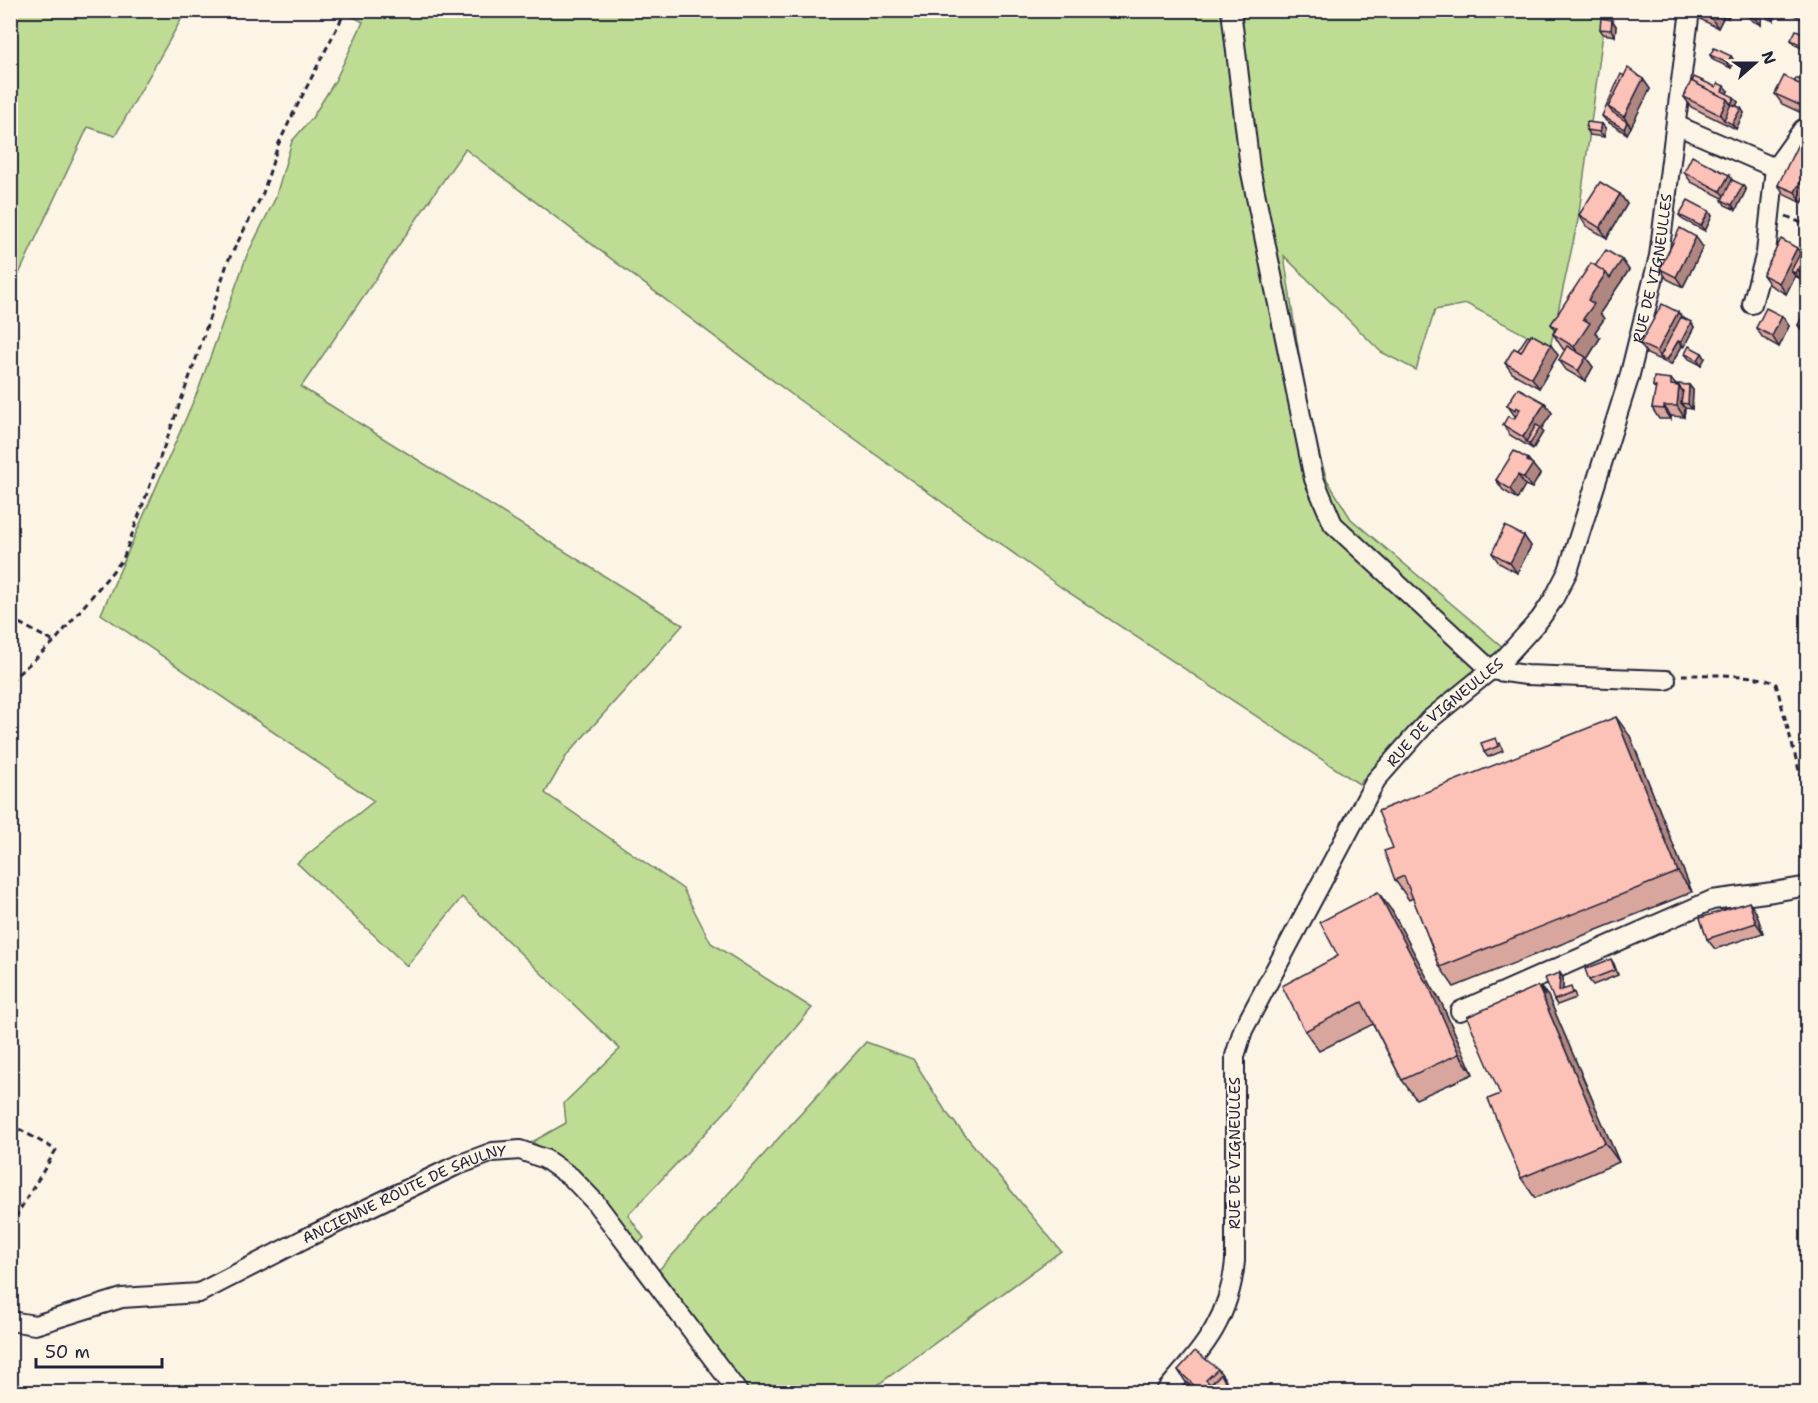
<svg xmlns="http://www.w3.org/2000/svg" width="1818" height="1403" font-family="'Shantell Sans',sans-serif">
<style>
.green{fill:#bedc94;stroke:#707f68;stroke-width:1.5}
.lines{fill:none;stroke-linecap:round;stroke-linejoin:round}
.minor-casing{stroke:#22223b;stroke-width:22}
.path{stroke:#22223b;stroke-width:3;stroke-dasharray:6 4.5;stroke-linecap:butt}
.minor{stroke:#fcf5e5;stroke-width:18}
.wall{fill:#d9a69d;stroke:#22223b;stroke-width:1.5}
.shaded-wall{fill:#b08780;stroke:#22223b;stroke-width:1.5}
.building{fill:#fcc1b7;stroke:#22223b;stroke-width:1.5}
.labels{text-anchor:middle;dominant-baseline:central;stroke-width:4.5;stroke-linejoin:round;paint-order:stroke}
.street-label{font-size:15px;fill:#22223b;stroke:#fcf5e5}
</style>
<rect width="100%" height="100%" fill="#fcf5e5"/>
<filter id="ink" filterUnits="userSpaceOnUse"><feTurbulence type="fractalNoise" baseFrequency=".0167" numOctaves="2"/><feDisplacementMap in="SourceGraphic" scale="12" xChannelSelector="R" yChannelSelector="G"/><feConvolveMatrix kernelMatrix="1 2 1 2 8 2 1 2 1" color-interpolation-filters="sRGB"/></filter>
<g filter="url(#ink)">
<!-- green -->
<g class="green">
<polygon points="11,10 186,11 115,136 88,127 11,291"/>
<polygon points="343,11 1606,11 1578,220 1550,348 1467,304 1435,310 1416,370 1381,352 1284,256 1309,420 1327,480 1351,519 1504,648 1422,721 1359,784 1062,588 795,397 465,149 301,387 683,625 567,755 545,793 683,889 711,943 812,1008 726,1111 628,1215 644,1238 636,1246 553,1155 532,1142 566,1123 564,1103 620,1049 462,897 407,966 297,863 374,801 101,614 199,388 247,255 275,199 292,141 312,118 335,81 363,22"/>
<polygon points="866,1042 913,1059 946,1112 1061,1251 868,1392 749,1392 657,1272"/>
</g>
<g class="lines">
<!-- minor casing -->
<g class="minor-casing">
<g id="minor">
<polyline points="1231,10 1250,168 1314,479 1333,524 1491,670 1526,675 1666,680"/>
<polyline points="1676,125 1775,168"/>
<polyline points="1752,304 1766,253 1775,168 1803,129"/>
<polyline points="1460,1011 1712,900 1773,892 1808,886"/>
<path id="s1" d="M10,1321L35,1325L122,1298L199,1293L304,1239L453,1167L493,1152L520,1150L545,1159L571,1177L595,1202L738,1392"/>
<path id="s2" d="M1165,1392C1202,1349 1229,1322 1235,1261V1056L1243,1030L1376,780L1429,720L1503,660L1540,619L1553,600L1568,571L1629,378L1659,256L1690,10"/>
</g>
</g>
<!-- path -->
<g class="path">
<polyline points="1786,216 1808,226"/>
<polyline points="10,618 54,642"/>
<path d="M1682,675C1704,675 1759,673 1776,684L1808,804"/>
<polyline points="10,681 54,642 123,559 195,362 228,261 263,193 278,145 293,114 346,10"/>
<polyline points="10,1124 56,1150 10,1226"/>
</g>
<!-- minor -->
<use href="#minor" class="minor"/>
</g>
<!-- wall -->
<g class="wall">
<polygon points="1695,10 1732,10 1728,18 1724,16 1718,28 1702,20"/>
<polygon points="1748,10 1762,10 1761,25 1751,20 1747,15"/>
<polygon points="1777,10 1774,21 1768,19 1765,14"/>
<polygon points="1808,10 1807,21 1785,11"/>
<polygon points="1612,20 1616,26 1615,36 1603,34 1600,29"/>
<polygon points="1808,35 1808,51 1795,45 1791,40"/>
<polygon points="1710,55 1731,56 1734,61 1731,68 1713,60"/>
<polygon points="1624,76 1643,79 1650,89 1627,134 1606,121 1602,116"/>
<polygon points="1807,80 1808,116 1782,104 1775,94 1795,82 1806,83"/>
<polygon points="1728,91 1726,94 1738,102 1736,106 1741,108 1744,113 1736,129 1691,107 1684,97"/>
<polygon points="1602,124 1606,129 1604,137 1590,135 1586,130"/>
<polygon points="1808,148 1808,191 1802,203 1785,195 1778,185"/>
<polygon points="1684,172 1729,175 1732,180 1746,190 1736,210 1725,205 1722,200 1723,198 1691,182"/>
<polygon points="1620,194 1627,204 1607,238 1586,226 1579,215"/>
<polygon points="1709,211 1712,216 1705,231 1683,220 1679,215"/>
<polygon points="1703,247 1683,287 1667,279 1660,269"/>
<polygon points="1800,253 1808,253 1808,272 1805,276 1801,274 1799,278 1795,276 1786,294 1770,285 1763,275"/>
<polygon points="1622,260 1629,270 1600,313 1604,319 1595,332 1600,338 1587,359 1593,367 1585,381 1566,370 1559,360 1565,350 1563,349 1553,334 1555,330 1551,324 1595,266"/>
<polygon points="1678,312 1681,317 1691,322 1694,327 1684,347 1682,346 1671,365 1647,354 1640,344"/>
<polygon points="1782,316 1789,326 1779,347 1763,338 1756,328"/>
<polygon points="1808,320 1808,333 1801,330 1798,325"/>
<polygon points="1518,350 1558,355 1539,388 1512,373 1505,363"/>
<polygon points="1702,353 1705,358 1701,365 1689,359 1685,354"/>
<polygon points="1671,379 1675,384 1689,385 1693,390 1692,409 1685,408 1684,417 1671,416 1671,419 1659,419 1652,408 1656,390 1653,386"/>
<polygon points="1545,403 1552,413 1541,429 1543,432 1533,449 1510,435 1503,425 1514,419 1515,416 1507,405"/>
<polygon points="1528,459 1540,474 1532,488 1525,485 1517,499 1503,490 1496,480"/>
<polygon points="1524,536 1531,546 1517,573 1499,563 1492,553"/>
<polygon points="1630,736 1692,892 1454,987 1440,967 1413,898 1409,900 1395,880"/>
<polygon points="1500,743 1503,751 1488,757 1484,752"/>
<polygon points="1392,911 1433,989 1441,1002 1473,1074 1416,1099 1402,1080 1373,1024 1319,1051 1305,1031 1338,956"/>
<polygon points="1756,912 1763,933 1715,949 1707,939"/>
<polygon points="1614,964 1618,975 1593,985 1589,980"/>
<polygon points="1560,973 1563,978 1563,990 1574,992 1576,998 1557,1005 1554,1000"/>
<polygon points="1548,996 1619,1162 1535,1198 1521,1178 1500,1094"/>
<polygon points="1218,1369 1225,1379 1229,1387 1223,1392 1197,1392 1185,1381 1178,1370"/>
</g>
<!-- shaded-wall -->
<g class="shaded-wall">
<polygon points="1715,10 1732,10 1728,18 1725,13 1720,11 1724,16 1718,28 1711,18"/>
<polygon points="1758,10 1762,10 1761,25 1757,20"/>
<polygon points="1772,10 1777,10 1774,21 1770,16"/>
<polygon points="1806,10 1808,10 1807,21 1803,16"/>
<polygon points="1612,20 1616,26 1615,36 1611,30"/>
<polygon points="1731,56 1734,61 1731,68 1727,63"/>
<polygon points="1643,79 1650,89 1631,127 1624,117"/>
<polygon points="1724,86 1728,91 1725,96 1722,91"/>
<polygon points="1734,97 1738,102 1735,109 1731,104"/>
<polygon points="1727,99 1734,109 1724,120 1720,115"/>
<polygon points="1741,108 1744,113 1736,129 1732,124"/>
<polygon points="1627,122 1631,127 1627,134 1624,129"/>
<polygon points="1602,124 1606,129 1604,137 1600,132"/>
<polygon points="1808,166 1808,191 1802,203 1795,192"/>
<polygon points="1729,175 1736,185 1728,201 1720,191"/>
<polygon points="1743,185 1746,190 1736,210 1732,205"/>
<polygon points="1620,194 1627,204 1607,238 1600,228"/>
<polygon points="1709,211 1712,216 1705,231 1701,226"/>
<polygon points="1696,237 1703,247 1683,287 1676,277"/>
<polygon points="1797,248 1804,258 1798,270 1801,274 1799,278 1795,273 1791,271 1795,276 1786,294 1779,283"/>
<polygon points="1622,260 1629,270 1600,313 1604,319 1595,332 1600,338 1587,359 1593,367 1585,381 1578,371 1584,361 1574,347 1588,300 1606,273"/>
<polygon points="1808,260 1808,272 1805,276 1802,271"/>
<polygon points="1678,312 1685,322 1660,357 1664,362 1657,352"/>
<polygon points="1782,316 1789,326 1779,347 1772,336"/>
<polygon points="1691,322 1694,327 1684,347 1681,342"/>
<polygon points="1678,341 1682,346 1671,365 1667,360"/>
<polygon points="1551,345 1558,355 1539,388 1532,378"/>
<polygon points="1702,353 1705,358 1701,365 1698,360"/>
<polygon points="1689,385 1693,390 1692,409 1688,404"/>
<polygon points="1679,386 1686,396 1681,403 1685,408 1684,417 1677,406"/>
<polygon points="1545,403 1552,413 1541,429 1543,432 1533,449 1523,437"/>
<polygon points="1664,406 1671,416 1671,419 1664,409"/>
<polygon points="1528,459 1540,474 1532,488 1524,478 1527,461"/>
<polygon points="1518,475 1525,485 1517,499 1510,489"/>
<polygon points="1524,536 1531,546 1517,573 1510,563"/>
<polygon points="1616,717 1630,736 1692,892 1678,872"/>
<polygon points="1378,892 1392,911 1433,989 1441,1002 1473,1074 1459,1054 1426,983"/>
<polygon points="1749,902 1756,912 1763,933 1756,923"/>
<polygon points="1611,959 1614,964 1618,975 1615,970"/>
<polygon points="1560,973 1563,978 1563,996 1559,991"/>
<polygon points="1538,986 1545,996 1541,986 1548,996 1619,1162 1605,1143"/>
</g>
<!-- building -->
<g class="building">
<polygon points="1696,10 1715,10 1711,18"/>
<polygon points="1748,10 1758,10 1757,20 1747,15"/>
<polygon points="1766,10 1772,10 1770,16 1765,14"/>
<polygon points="1799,10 1806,10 1803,16 1797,13"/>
<polygon points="1601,18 1612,20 1611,30 1600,29"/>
<polygon points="1796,30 1808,35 1808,44 1806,47 1791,40"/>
<polygon points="1714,48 1731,56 1727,63 1710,55"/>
<polygon points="1628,68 1643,79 1624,117 1608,107"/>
<polygon points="1621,74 1624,76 1608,107 1612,112 1627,122 1624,129 1602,116"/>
<polygon points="1784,76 1804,86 1808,80 1808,109 1775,94"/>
<polygon points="1694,77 1716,87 1718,83 1724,86 1722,91 1734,97 1731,104 1727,99 1692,82"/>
<polygon points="1796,78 1806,83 1804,86 1795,82"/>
<polygon points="1691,81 1727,99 1720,115 1684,97"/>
<polygon points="1731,104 1741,108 1732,124 1724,120"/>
<polygon points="1587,122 1602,124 1600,132 1586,130"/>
<polygon points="1798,144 1808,148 1808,166 1795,192 1778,185"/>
<polygon points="1692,156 1729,175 1720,191 1684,172"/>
<polygon points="1732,180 1743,185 1732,205 1722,200"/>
<polygon points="1600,182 1620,194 1600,228 1579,215"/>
<polygon points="1688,200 1709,211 1701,226 1679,215"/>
<polygon points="1680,228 1696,237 1676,277 1660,269"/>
<polygon points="1781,239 1797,248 1779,283 1763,275"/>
<polygon points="1606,250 1622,260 1610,278 1606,273 1595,266"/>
<polygon points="1802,250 1808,253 1808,260 1802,271 1797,269 1795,273 1791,271"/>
<polygon points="1591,263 1606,273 1588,300 1594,304 1583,319 1590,323 1574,347 1553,334 1557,328 1551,324"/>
<polygon points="1662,304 1678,312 1657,352 1640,344"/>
<polygon points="1766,308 1782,316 1772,336 1756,328"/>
<polygon points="1681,317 1691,322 1681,342 1678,341 1667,360 1660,357"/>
<polygon points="1802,317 1808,320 1808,330 1798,325"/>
<polygon points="1531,334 1551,345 1532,378 1505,363 1514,348 1521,352"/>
<polygon points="1528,335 1530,336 1521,352 1518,350"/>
<polygon points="1567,346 1586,357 1578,371 1559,360"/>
<polygon points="1689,346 1702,353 1698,360 1685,354"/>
<polygon points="1654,377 1671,379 1671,385 1679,386 1677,406 1664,406 1664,409 1652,408 1656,387 1653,386"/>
<polygon points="1675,384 1689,385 1688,404 1681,403 1683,391 1679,386 1675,385"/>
<polygon points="1518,388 1545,403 1523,437 1503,425 1508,416 1514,419 1520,409 1516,407 1515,410 1507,405"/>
<polygon points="1536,425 1540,427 1530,444 1526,442"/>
<polygon points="1514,451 1528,459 1527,461 1533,464 1524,478 1518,475 1510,489 1496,480"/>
<polygon points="1505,526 1524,536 1510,563 1492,553"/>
<polygon points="1616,717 1678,872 1440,967 1404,876 1395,880 1384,851 1393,848 1378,811"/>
<polygon points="1496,738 1499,746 1484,752 1481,743"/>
<polygon points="1378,892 1426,983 1427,982 1459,1054 1402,1080 1362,1002 1305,1031 1282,986 1338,956 1320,922"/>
<polygon points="1749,902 1756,923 1707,939 1700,918"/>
<polygon points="1611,959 1615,970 1589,980 1585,969"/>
<polygon points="1560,973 1559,991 1571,987 1573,993 1554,1000 1545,978"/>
<polygon points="1538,986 1605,1143 1521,1178 1488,1099 1500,1094 1467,1017"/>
<polygon points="1541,986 1545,996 1539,987"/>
<polygon points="1195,1351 1218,1369 1206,1380 1212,1386 1206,1392 1201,1392 1178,1370"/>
<polygon points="1221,1374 1225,1382 1216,1391 1211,1384"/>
<polygon points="40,1388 49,1392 35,1392"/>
</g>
</g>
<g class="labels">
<!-- street labels -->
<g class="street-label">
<text stroke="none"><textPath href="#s2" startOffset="1268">RUE DE VIGNEULLES</textPath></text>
<text stroke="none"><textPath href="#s2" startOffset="764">RUE DE VIGNEULLES</textPath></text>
<text transform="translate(1235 1153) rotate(-90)">RUE DE VIGNEULLES</text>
<text stroke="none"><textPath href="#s1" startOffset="422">ANCIENNE ROUTE DE SAULNY</textPath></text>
</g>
</g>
<!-- margin -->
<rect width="1818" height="1403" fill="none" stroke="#fcf5e5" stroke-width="36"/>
<rect x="18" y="18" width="1782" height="1367" fill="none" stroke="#22223b" stroke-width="2" filter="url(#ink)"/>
<!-- north arrow -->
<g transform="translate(1755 63) rotate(69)" stroke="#fcf5e5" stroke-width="4.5" paint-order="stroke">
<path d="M0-4.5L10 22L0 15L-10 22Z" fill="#22223b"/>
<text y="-9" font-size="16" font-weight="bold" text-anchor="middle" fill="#22223b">N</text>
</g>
<!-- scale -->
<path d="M36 1358v9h126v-9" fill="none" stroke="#22223b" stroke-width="3"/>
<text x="45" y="1358" font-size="18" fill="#22223b" stroke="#fcf5e5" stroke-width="4.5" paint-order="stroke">50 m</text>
</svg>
